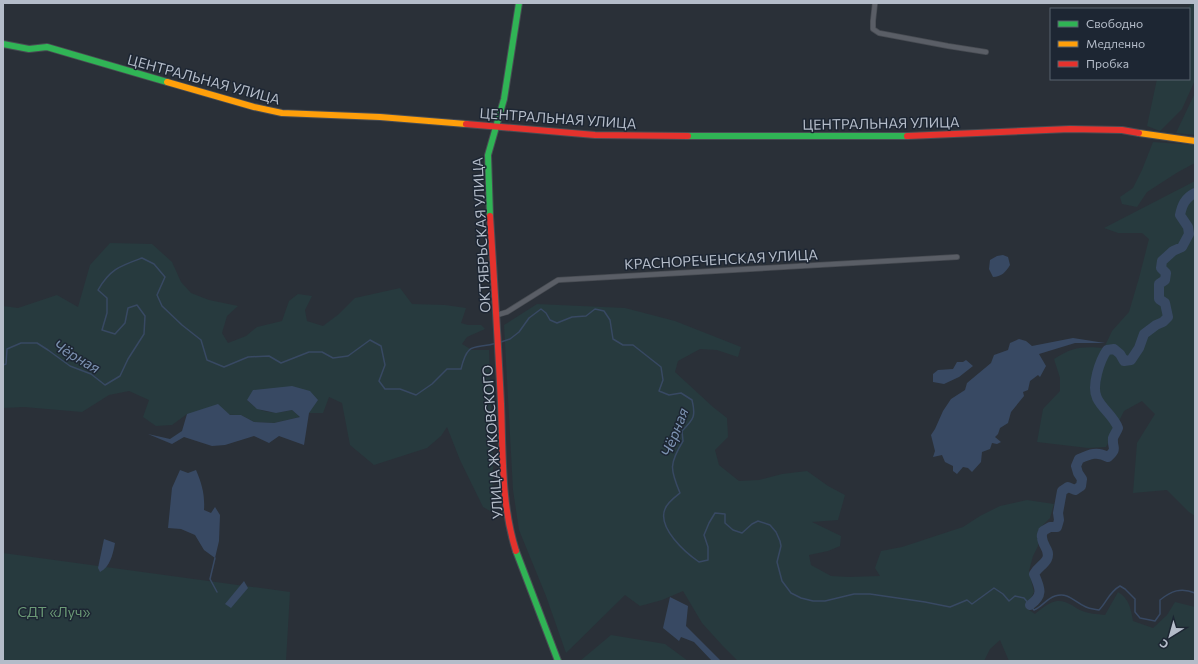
<svg xmlns="http://www.w3.org/2000/svg" width="1198" height="664" font-family="Commissioner,sans-serif">
<style>
.green{fill:#273a3e}
.water{fill:#384963}
.lines{fill:none;stroke-linecap:round;stroke-linejoin:round}
.stream{stroke:#384963;stroke-width:1.5}
.river{stroke:#384963;stroke-width:10}
.street-casing{stroke:#484c53;stroke-width:6}
.fast-casing{stroke:#484c53;stroke-width:8}
.slow-casing{stroke:#484c53;stroke-width:8}
.jam-casing{stroke:#484c53;stroke-width:8}
.street{stroke:#5a5e66;stroke-width:4.5}
.fast{stroke:#30b455;stroke-width:6}
.slow{stroke:#ff9f0a;stroke-width:6}
.jam{stroke:#e5322d;stroke-width:6}
.labels{text-anchor:middle;dominant-baseline:central;stroke-width:3;stroke-linejoin:round;paint-order:stroke}
.street-label{font-size:14px;fill:#b4bcc9;stroke:#1d2633}
.park-label{font-size:14px;fill:#6b9a76;stroke:#1d2633}
.water-label{font-size:15px;font-style:italic;fill:#7c92b1;stroke:#1d2633}
</style>
<rect width="100%" height="100%" fill="#2a3038"/>
<!-- green -->
<g class="green">
<polygon points="1187,3 1195,3 1195,80 1182,109 1160,131 1147,126 1157,79 1189,79 1189,9 1187,9 1191,4"/>
<polygon points="1195,93 1195,135 1176,133"/>
<polygon points="1153,142 1195,145 1195,163 1178,172 1147,192 1137,207 1122,204 1120,197 1133,188 1142,170"/>
<path d="M1195,181V516L1189,512L1167,490L1133,493L1137,443L1155,414L1142,401L1124,411L1106,447L1088,448L1037,442L1043,409L1060,391V378L1054,359C1072,347 1083,346 1104,348L1112,331L1129,312L1139,278L1149,239L1142,233H1118L1104,228Z"/>
<path d="M110,243L152,244L172,262L181,282L191,293L209,300L238,306L227,316L222,333L228,343L246,336L257,327L282,321L289,301L298,294L312,296L305,310L307,321L323,326L339,314L355,298L400,288L412,304L445,305L466,308L461,323L468,325H481L485,329L467,337L462,344L472,350H489L493,465L492,512L483,507L460,460L447,427L441,436L427,448L374,465L350,445L342,403L329,397L323,413H309L247,400C261,414 273,414 292,410L300,417L274,423L254,422L241,415L187,414L172,425L156,426L143,417L149,400L129,391L109,395L82,412L24,407L3,408V306L18,308L57,295L78,307L90,265Z"/>
<path d="M537,304L625,308L675,321L741,347L738,357L717,350L700,349L678,361L675,372L713,407L727,418L728,437L715,450L719,465L739,481L759,480L782,474L807,471L828,486L845,495L838,520L812,522L841,536L840,546L828,551L809,555L811,565L831,576L849,577L880,576L875,568L881,551L902,547L963,527L980,516L1000,506L1027,500L1054,504L1050,518L1038,530V546L1033,556L1029,571L1034,592L1026,608L1035,614C1041,609 1049,602 1057,601C1066,600 1073,606 1080,610C1088,614 1097,614 1105,615L1118,592C1129,598 1131,609 1133,621L1153,628L1167,615L1175,602L1195,607V661H1009L1000,640L990,649L984,661H738L722,645L702,623L683,591L662,600L640,606L625,595L566,653L546,596L519,530L513,490L504,325Z"/>
<polygon points="3,553 290,592 286,661 3,661"/>
<polygon points="611,635 665,644 688,661 580,661"/>
</g>
<!-- water -->
<g class="water">
<path d="M1003,255L1008,257L1010,265C1006,272 1001,277 993,277L989,269L990,260L997,256Z"/>
<polygon points="1073,338 1105,343 1075,343 1039,354 1046,366 1040,377 1038,375 1030,381 1028,390 1023,392 1024,396 1011,412 1008,423 1000,428 998,434 995,437 1001,442 997,444 992,443 990,449 982,452 981,462 972,472 968,468 963,467 957,474 953,471 953,466 945,462 942,455 933,457 935,451 931,435 935,429 943,411 951,399 965,390 967,383 991,363 994,355 1008,350 1010,343 1019,339 1026,341 1032,346"/>
<polygon points="966,360 973,366 959,377 944,384 933,382 933,374 938,370 953,369 957,362 963,362"/>
<polygon points="292,386 310,391 318,400 309,413 304,445 279,436 269,443 254,436 225,445 212,446 184,437 172,444 148,434 170,439 182,431 187,414 218,404 230,415 241,415 254,422 274,423 300,417 292,410 276,413 257,409 247,400 253,390"/>
<path d="M180,470L188,473L196,470C202,484 205,495 204,510L211,513L215,507L220,515L219,541L215,558L204,550L195,535L181,529L168,528L172,488Z"/>
<path d="M104,539L115,543C113,554 110,567 100,572L98,568Z"/>
<polygon points="244,581 248,588 231,608 225,604"/>
<polygon points="670,597 688,606 686,626 721,661 712,661 694,642 681,637 679,641 663,628"/>
</g>
<g class="lines">
<!-- stream -->
<g class="stream">
<path d="M501,342L510,339L519,332L529,318L541,309L546,313L550,320L557,323L572,317L586,316L595,309L604,311L610,320L613,339L623,345H633L661,367L663,380L659,391L669,395L681,393L692,400C696,416 694,419 682,431L683,441C669,464 670,469 680,493C675,497 667,503 665,509C657,528 686,553 699,562L708,560V547L704,535L709,523L715,513L725,514V523L733,530L742,533L752,524L758,521L770,525L776,532L780,541L781,546L777,562L782,581L791,593L801,598L813,601H825L854,594H870L925,602L950,607L967,600L972,604L994,588L1003,594L1009,601L1015,596L1024,598L1034,610C1042,607 1046,599 1055,596C1069,592 1074,602 1086,607C1090,609 1095,609 1099,610C1107,602 1109,592 1120,586L1125,589L1135,599V612L1140,618L1155,621L1160,614V600C1171,591 1181,587 1195,593"/>
<path d="M3,365L6,364L7,349L21,343H37L48,350L70,366L91,374L105,385L120,376L128,359L144,334L145,316L137,305L128,308L125,323L115,334L102,330L107,313V298L98,290C110,269 120,266 142,258L154,264L165,277L157,295L162,306L182,325L201,340L207,360L224,367L248,357L269,356L281,363L309,352H322L333,358L348,356L370,340L381,346L385,365L379,381L385,389H400L416,395L432,384L447,369H461C468,340 474,350 497,343"/>
<polyline points="215,558 210,579 217,592"/>
</g>
<!-- river -->
<path class="river" d="M1030,605C1044,595 1040,588 1034,574C1038,567 1044,565 1047,559C1051,550 1042,546 1042,537C1041,535 1043,533 1043,531L1050,527H1057L1059,520L1058,513L1062,491L1068,487L1075,490L1081,486L1082,479L1078,473L1076,466L1079,459C1090,454 1097,451 1108,457C1118,448 1112,449 1113,438C1114,435 1117,431 1118,428C1114,416 1102,409 1097,398C1091,386 1100,360 1107,350L1114,349L1120,354L1124,361L1131,360L1139,348L1144,334L1156,325L1163,322L1168,317L1165,303L1159,299V284L1165,280L1166,273L1161,268L1162,261L1173,251L1182,247L1189,234L1188,227L1180,215C1182,205 1185,198 1195,193"/>
<!-- street casing -->
<g class="street-casing">
<g id="street">
<polyline points="875,3 873,21 873,29 879,33 948,46 986,52"/>
<polyline points="497,315 507,312 558,280 957,257"/>
</g>
</g>
<!-- fast casing -->
<g class="fast-casing">
<g id="fast">
<polyline points="3,44 29,49 47,47 167,82"/>
<polyline points="688,136 907,136"/>
<polyline points="490,216 488,155 504,99 519,3"/>
<polyline points="516,551 558,661"/>
</g>
</g>
<!-- slow casing -->
<g class="slow-casing">
<g id="slow">
<polyline points="167,82 254,107 282,113 380,117 466,124"/>
<polyline points="1139,133 1195,141"/>
</g>
</g>
<!-- jam casing -->
<g class="jam-casing">
<g id="jam">
<polyline points="466,124 595,135 688,136"/>
<polyline points="907,136 1070,129 1122,130 1139,133"/>
<path d="M490,216C494,278 498,341 501,404C503,453 501,504 516,551"/>
</g>
</g>
<!-- street -->
<use href="#street" class="street"/>
<!-- fast -->
<use href="#fast" class="fast"/>
<!-- slow -->
<use href="#slow" class="slow"/>
<!-- jam -->
<use href="#jam" class="jam"/>
</g>
<g class="labels">
<!-- street labels -->
<g class="street-label">
<text transform="translate(204 79) rotate(15)">ЦЕНТРАЛЬНАЯ УЛИЦА</text>
<text transform="translate(558 118) rotate(4)">ЦЕНТРАЛЬНАЯ УЛИЦА</text>
<text transform="translate(881 123) rotate(-1)">ЦЕНТРАЛЬНАЯ УЛИЦА</text>
<text transform="translate(481 235) rotate(-93)">ОКТЯБРЬСКАЯ УЛИЦА</text>
<text transform="translate(721 259) rotate(-3)">КРАСНОРЕЧЕНСКАЯ УЛИЦА</text>
<text transform="translate(492 442) rotate(-94)">УЛИЦА ЖУКОВСКОГО</text>
</g>
<!-- park labels -->
<g class="park-label">
<text x="54" y="611">СДТ «Луч»</text>
</g>
<!-- water labels -->
<g class="water-label">
<text transform="translate(77 356) rotate(30)">Чёрная</text>
<text transform="translate(674 432) rotate(-69)">Чёрная</text>
</g>
</g>
<!-- border -->
<rect width="1198" height="664" fill="none" stroke="#b4bcc9" stroke-width="8"/>
<!-- legend -->
<rect x="1050" y="8" width="140" height="72" fill="#1d2633" stroke="#59626f"/>
<rect x="1058" y="21" width="20" height="6" fill="#30b455" stroke="#59626f"/>
<text x="1086" y="28" font-size="12" fill="#b4bcc9">Свободно</text>
<rect x="1058" y="41" width="20" height="6" fill="#ff9f0a" stroke="#59626f"/>
<text x="1086" y="48" font-size="12" fill="#b4bcc9">Медленно</text>
<rect x="1058" y="61" width="20" height="6" fill="#e5322d" stroke="#59626f"/>
<text x="1086" y="68" font-size="12" fill="#b4bcc9">Пробка</text>
<!-- north arrow -->
<g transform="translate(1170 636) rotate(217)" stroke="#1d2633" stroke-width="3" paint-order="stroke">
<path d="M0-3L7 15L0 10L-7 15Z" fill="#b4bcc9"/>
<text y="-6" font-size="11" font-weight="bold" text-anchor="middle" fill="#b4bcc9">С</text>
</g>
</svg>
